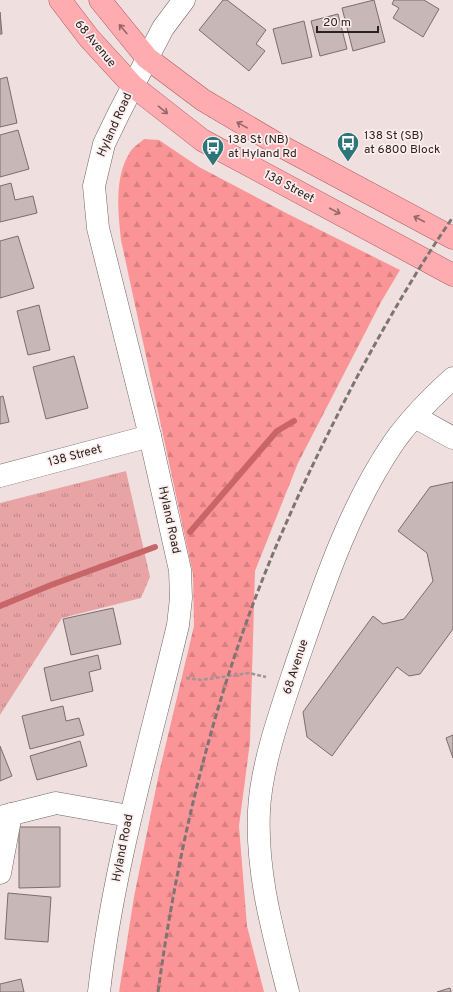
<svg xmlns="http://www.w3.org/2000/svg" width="453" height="992" font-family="Overpass,sans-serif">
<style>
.forest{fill:url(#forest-firs)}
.park{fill:url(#park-tufts)}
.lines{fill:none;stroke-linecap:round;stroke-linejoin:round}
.stream{stroke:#c76569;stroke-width:6}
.building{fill:#c7b8b7;stroke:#7b6d6d}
.minor-casing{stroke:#736565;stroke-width:23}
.major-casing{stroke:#b3585c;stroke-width:23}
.path{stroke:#a19595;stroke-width:2.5;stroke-dasharray:4 2;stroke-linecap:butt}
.minor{stroke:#fff;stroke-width:22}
.major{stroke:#feacb0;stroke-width:22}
.rail{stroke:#7d7473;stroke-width:3;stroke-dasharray:6 3;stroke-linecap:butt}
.oneway{stroke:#94686a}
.labels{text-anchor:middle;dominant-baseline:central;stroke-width:3.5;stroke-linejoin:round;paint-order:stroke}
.street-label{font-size:12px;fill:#292323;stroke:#fdedec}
.poi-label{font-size:12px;fill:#292323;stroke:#fdedec;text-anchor:start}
</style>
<defs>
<pattern id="forest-firs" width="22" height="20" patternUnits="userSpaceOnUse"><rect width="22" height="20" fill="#fb9496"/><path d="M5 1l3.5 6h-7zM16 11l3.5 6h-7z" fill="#d77f81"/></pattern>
<pattern id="park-tufts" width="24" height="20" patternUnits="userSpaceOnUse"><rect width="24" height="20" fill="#e8a4a4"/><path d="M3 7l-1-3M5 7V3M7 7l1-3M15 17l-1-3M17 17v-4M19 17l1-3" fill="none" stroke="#bc8585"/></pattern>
</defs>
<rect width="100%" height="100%" fill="#efe0df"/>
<!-- forest -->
<path class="forest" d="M144,139L159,140L199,167L288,214L400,270L381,302L298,463L255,571L250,742L239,826L247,926L264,992H119L134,897L159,773L194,626L193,574L121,240C118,211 114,178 130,152C133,147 140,143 144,139Z"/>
<!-- park -->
<polygon class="park" points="126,471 150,577 141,598 62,618 0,715 0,503"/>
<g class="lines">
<!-- stream -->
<g class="stream">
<polyline points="190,532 277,431 294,421"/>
<polyline points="0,606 51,585 155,547"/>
</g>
</g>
<!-- building -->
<g class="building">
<polygon points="223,0 227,0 266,30 256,44 265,51 249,71 199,30"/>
<polygon points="374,0 385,42 353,51 342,8"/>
<polygon points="394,0 424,0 439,9 423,37 393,18 399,8 392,4"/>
<polygon points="0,12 2,34 0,34"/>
<polygon points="338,14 347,49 320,56 311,21"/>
<polygon points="304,21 312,57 282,64 273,29"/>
<polygon points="7,77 17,123 0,127 0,79"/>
<polygon points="18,130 29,169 0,177 0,135"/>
<polygon points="11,183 15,200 33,196 37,213 0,222 0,186"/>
<polygon points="18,236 34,288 0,298 0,241"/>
<polygon points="39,305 50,350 28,355 17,311"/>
<polygon points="74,356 88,408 46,419 33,367"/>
<polygon points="3,396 9,422 0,424 0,397"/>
<polygon points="453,482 453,629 420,674 409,676 397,667 332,756 307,737 303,712 373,616 383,624 404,619 433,581 427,553 398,531 430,487"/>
<polygon points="113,608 121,644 71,655 63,619"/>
<polygon points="98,655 101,669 89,672 93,691 51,701 44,668"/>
<polygon points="63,706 66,721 79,718 84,735 30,749 22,716"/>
<polygon points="453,735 453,758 446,738"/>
<polygon points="80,741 87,766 37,780 30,756"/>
<polygon points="0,746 12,776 0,781"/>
<polygon points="19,827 60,827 60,887 19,888"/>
<polygon points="8,893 51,897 48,942 5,939"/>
<polygon points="21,979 24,992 0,992 0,984"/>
<polygon points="450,988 451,992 437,992"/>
</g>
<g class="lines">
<!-- minor casing -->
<g class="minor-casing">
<g id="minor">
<polyline points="415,417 453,438"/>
<polyline points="0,476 150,436"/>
<polyline points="0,817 56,803 129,816"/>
<polyline points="0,873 11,814"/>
<path d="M99,992C113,867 149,747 178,625L181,598L180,570L150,436L98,228L94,186L104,144L119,113L163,28L184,0"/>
<path d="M288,992C273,932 256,873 259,811C261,764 283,704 298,659C324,584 349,508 394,442C411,418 432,397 453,378"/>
</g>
</g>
<!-- major casing -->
<g class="major-casing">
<g id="major">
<polyline points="60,0 89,38 133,86 202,140 453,275"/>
<polyline points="100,0 147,58 203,100 279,145 453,238"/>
</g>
</g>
<!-- path -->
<polyline class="path" points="186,678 201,680 249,673 266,677"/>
<!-- minor -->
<use href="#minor" class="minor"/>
<!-- major -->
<use href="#major" class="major"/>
<!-- rail -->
<path class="rail" d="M158,992C180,830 221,668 288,519C309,471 332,425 356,379C386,323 417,269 453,217"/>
</g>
<!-- one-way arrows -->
<defs><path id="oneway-shaft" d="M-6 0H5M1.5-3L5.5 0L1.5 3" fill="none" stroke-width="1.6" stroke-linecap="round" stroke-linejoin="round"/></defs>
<g class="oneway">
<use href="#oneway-shaft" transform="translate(123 29) rotate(-130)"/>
<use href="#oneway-shaft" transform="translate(163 110) rotate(39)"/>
<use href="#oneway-shaft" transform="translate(242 125) rotate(-151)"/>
<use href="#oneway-shaft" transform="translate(335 211) rotate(28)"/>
<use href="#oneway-shaft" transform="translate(419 219) rotate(-152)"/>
</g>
<!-- icons -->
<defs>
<g id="bus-pin" transform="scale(1.15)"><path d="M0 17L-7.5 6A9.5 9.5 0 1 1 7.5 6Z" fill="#2c7679" stroke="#fdedec"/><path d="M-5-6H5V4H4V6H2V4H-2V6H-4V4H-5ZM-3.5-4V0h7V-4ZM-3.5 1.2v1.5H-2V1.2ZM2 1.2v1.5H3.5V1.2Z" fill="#fff"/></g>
</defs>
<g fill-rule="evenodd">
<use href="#bus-pin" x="348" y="143"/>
<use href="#bus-pin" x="213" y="147"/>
</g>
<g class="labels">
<!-- street labels -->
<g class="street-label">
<text transform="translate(95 44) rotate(50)">68 Avenue</text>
<text transform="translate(115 125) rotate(-66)">Hyland Road</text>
<text transform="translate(289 187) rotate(28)">138 Street</text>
<text transform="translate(75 456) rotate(-15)">138 Street</text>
<text transform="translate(169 520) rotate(78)">Hyland Road</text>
<text transform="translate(296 667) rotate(-72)">68 Avenue</text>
<text transform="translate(123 848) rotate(-79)">Hyland Road</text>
</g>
<!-- poi labels -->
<g class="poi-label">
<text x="364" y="136">138 St (SB)<tspan x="364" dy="14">at 6800 Block</tspan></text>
<text x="228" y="140">138 St (NB)<tspan x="228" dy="14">at Hyland Rd</tspan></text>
</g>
</g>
<!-- scale -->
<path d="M317 26v6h61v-6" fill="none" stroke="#292323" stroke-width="2"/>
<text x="323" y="26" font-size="12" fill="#292323" stroke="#fdedec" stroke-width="3" paint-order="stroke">20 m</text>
</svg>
